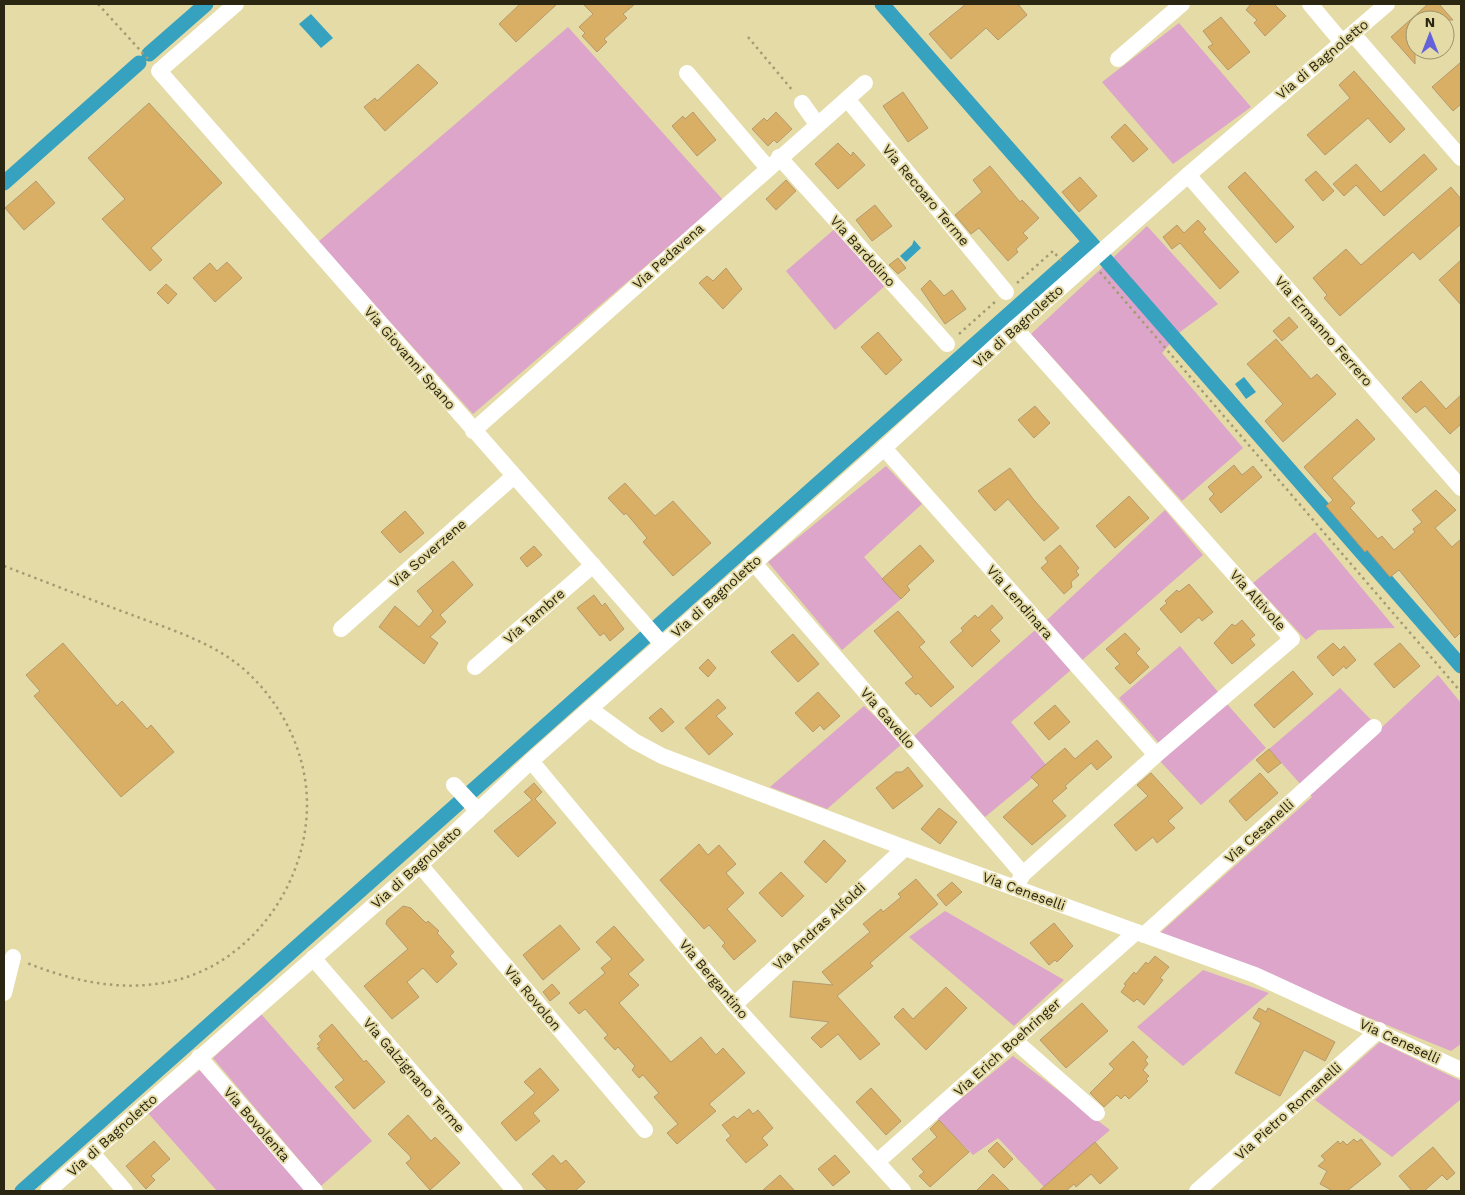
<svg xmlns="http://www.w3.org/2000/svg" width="1465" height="1195" font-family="'Work Sans',sans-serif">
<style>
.green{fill:#dca5c9}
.water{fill:#37a2bf}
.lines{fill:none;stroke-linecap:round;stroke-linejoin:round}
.canal{stroke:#37a2bf;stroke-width:15}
.building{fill:#d9af66;stroke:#b59a6d}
.path{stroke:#a39c73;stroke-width:2.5;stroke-dasharray:2.5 4;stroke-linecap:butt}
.minor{stroke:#fff;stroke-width:16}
.labels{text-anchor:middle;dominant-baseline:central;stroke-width:4;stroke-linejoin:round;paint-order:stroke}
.street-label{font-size:14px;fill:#2a2611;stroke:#e4dba7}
</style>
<rect width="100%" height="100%" fill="#e4dba7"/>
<!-- green -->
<g class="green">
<polygon points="1179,23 1251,107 1173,164 1102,82"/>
<polygon points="568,27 723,200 473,414 318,242"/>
<polygon points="1147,226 1218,304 1180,332 1162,353 1243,448 1182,501 1031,334"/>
<polygon points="837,227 886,285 835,330 786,271"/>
<polygon points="886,466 922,504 864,557 901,599 842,650 768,562"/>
<polygon points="1165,510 1203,555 1011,722 1047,766 985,817 914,736 1049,618"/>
<polygon points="1315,532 1395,628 1318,630 1306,640 1253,583"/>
<polygon points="1180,646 1218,692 1160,744 1119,698"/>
<polygon points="1438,675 1461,703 1461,1044 1451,1051 1160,933 1312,797 1269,749 1340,688 1380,729"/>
<polygon points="1227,704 1266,748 1201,805 1160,761"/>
<polygon points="864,706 903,743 827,809 770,787"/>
<polygon points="945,911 1064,980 1014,1026 909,937"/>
<polygon points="1203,970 1269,993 1183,1066 1137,1027"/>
<polygon points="261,1014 372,1141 321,1186 213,1058"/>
<polygon points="1380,1042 1461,1081 1461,1099 1392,1157 1315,1100"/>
<polygon points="1013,1056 1110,1130 1044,1187 998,1138 973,1155 937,1118"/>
<polygon points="201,1069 308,1191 217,1191 148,1113"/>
</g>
<!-- water -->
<g class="water">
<polygon points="311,14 333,38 321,48 299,24"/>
<polygon points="914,240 921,248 906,262 900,256 912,245"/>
<polygon points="1244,377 1256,392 1246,399 1235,384"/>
</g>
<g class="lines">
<!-- canal -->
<g class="canal">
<polyline points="882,4 1461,666"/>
<polyline points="149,54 206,4"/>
<polyline points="4,183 139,63"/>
<polyline points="22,1191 1090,242"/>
</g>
</g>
<!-- building -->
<g class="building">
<polygon points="520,4 557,4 516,42 499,24"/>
<polygon points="583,4 635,4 623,14 627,18 604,39 607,42 597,52 582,36 585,33 579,27 593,14"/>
<polygon points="966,4 1018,4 1027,15 998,40 986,28 951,59 929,34"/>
<polygon points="1251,4 1274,4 1286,16 1265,36 1254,23 1257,20 1246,10"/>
<polygon points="1428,4 1439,4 1453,20 1415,20 1415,64 1391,37"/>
<polygon points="1221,17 1250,52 1228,70 1208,47 1213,44 1203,31"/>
<polygon points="1461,62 1461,104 1453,111 1432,87"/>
<polygon points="418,64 438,83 385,131 364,107 375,98 377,101"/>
<polygon points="1354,71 1405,129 1390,143 1368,118 1325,155 1307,135 1350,98 1339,85"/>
<polygon points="903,92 928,128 908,142 883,106"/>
<polygon points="149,103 222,183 151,248 162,260 150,271 102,219 125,199 88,158"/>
<polygon points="693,112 716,140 697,156 672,126 683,116 685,119"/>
<polygon points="776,112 792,129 777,143 774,140 768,146 752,129 764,118 767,121"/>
<polygon points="1125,124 1148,149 1133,162 1111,137"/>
<polygon points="838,143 851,156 853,152 865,165 838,189 815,164"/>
<polygon points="1424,154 1437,169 1384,216 1356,185 1344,196 1333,184 1356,164 1381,192"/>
<polygon points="990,166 1020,202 1022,200 1039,218 1023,233 1028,238 1016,249 1018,252 1008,261 979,228 971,234 955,215 982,192 973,180"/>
<polygon points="1316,171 1334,191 1323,201 1305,180"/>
<polygon points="1245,172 1294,227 1276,243 1228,187"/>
<polygon points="1080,177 1097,196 1079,212 1062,192"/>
<polygon points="786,180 796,191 776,210 766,199"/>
<polygon points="36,181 55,203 24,230 5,208"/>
<polygon points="1451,187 1461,199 1461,224 1420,260 1413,252 1340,316 1324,298 1327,295 1313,278 1346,249 1361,265"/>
<polygon points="875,205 892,226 872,241 856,220"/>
<polygon points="1198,220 1206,229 1203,232 1239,272 1220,289 1180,243 1172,249 1163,237 1177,225 1184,233"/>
<polygon points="898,258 906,268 898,274 889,265"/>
<polygon points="1461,260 1461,305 1439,280"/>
<polygon points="227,262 242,278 215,302 193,278 210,263 217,271"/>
<polygon points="726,268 742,289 723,309 699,283 707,276 713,281"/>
<polygon points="930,280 944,296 952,290 966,309 945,324 921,289"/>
<polygon points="166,284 177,294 168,304 157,293"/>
<polygon points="1289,317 1298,327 1282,341 1273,331"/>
<polygon points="878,332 902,360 886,375 861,347"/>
<polygon points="1276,339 1311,379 1317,374 1336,394 1283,442 1265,421 1283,404 1247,364"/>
<polygon points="1421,381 1446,409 1461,395 1461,424 1450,434 1425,406 1416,413 1402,398"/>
<polygon points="1035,406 1050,423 1034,438 1018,420"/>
<polygon points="1357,419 1375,439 1332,478 1355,503 1350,508 1378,539 1382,536 1394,550 1415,532 1413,529 1422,522 1412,510 1436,490 1456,510 1435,528 1452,547 1461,539 1461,632 1455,638 1399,570 1390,577 1367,550 1365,552 1326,506 1333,500 1304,467"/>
<polygon points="1234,465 1242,475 1253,466 1262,477 1221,513 1209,499 1214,494 1208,487"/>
<polygon points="1010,468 1034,500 1059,528 1044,541 1008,499 995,511 978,491"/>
<polygon points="625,483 655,516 673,501 711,543 673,576 643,542 647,538 626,513 624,515 608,498"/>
<polygon points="1129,496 1149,518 1115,548 1096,526"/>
<polygon points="405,511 424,533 400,553 381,532"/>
<polygon points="920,545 934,561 907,586 910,590 901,599 882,579"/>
<polygon points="1060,545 1079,568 1076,571 1079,575 1071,582 1072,587 1064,594 1041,568 1048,562 1045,558"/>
<polygon points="534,546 542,555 527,567 520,558"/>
<polygon points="453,561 473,585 440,615 446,622 430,637 438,643 424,664 379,627 395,606 419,627 433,611 417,591"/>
<polygon points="1189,584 1213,612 1202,621 1199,617 1181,633 1160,609 1167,603 1165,601 1177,590 1179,592"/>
<polygon points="594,595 602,606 605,603 624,629 610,641 604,633 600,636 577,608"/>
<polygon points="992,605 1003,618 990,630 1000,641 972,667 950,642 963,631 961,628 975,615 978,618"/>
<polygon points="898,611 925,642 919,647 954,687 931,707 918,693 916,695 905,683 913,677 874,631"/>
<polygon points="1242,620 1255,635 1250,639 1255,645 1232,664 1214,643 1232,624 1235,626"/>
<polygon points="1125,633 1140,649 1136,653 1149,667 1130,684 1115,668 1120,664 1106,649"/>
<polygon points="793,634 819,664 798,682 771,652"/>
<polygon points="63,643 117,706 122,701 147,729 151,725 174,752 121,797 34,696 40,691 26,675"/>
<polygon points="1333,643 1340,650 1344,646 1356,660 1346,669 1344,666 1333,676 1317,657"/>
<polygon points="1400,643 1420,666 1394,688 1374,664"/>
<polygon points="708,659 716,668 708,677 699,668"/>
<polygon points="1293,671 1313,694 1274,728 1254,705"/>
<polygon points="818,692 840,716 824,730 820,725 813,732 795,713"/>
<polygon points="718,699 726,708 716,716 733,734 709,755 685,728"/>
<polygon points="1055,705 1070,722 1049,740 1034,723"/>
<polygon points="661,708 674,722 662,732 649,718"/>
<polygon points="1097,740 1112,757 1097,770 1091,763 1065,786 1067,788 1052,801 1066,816 1032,845 1003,817 1039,785 1031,777 1065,748 1075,759"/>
<polygon points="1269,749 1281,763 1268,773 1256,760"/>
<polygon points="908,767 923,786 893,809 876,788 896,772 902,772"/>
<polygon points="1151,773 1183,808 1168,821 1175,828 1157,843 1153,837 1136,851 1114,825 1148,796 1137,785"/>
<polygon points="1260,773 1278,793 1246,821 1229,801"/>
<polygon points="534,783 542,792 535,799 556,823 518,857 494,831 532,800 524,792"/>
<polygon points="939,808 957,822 940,844 921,829"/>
<polygon points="824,840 846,861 826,883 804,862"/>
<polygon points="699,844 708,855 719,845 736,864 726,873 744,893 727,909 756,941 734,960 722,946 725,943 709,925 704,929 660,880"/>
<polygon points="781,872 804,896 782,917 759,893"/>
<polygon points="916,879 938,904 870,963 873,966 837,996 880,1044 860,1060 838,1034 821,1048 811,1038 829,1022 790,1017 793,981 833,985 822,972 870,932 863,924 881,909 883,912 901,897 898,894"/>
<polygon points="952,882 962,892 946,906 937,895"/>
<polygon points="403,906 411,908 426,923 428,921 439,931 437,933 454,952 450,956 457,964 437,983 423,968 407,982 419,997 392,1019 364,986 408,949 386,924 387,920"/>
<polygon points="1054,923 1073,946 1057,962 1055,960 1049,965 1030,943"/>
<polygon points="560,925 580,949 543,980 523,955"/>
<polygon points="614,926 644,960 628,974 639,985 619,1003 671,1062 701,1037 716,1055 723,1048 745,1073 709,1104 716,1111 677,1144 667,1133 678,1124 654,1097 659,1093 643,1075 639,1078 632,1070 635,1066 618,1047 615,1050 604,1038 608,1035 585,1009 579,1014 569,1003 605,973 601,968 612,959 596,942"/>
<polygon points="1155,956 1169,967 1160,978 1163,980 1144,1005 1137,999 1134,1002 1121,992 1126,985 1124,984 1134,972 1136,974 1146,962 1148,964"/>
<polygon points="552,984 560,993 550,1001 543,992"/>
<polygon points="946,987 967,1008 926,1050 894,1017 903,1008 913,1019"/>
<polygon points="1082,1003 1108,1031 1066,1068 1040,1040"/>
<polygon points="1259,1008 1266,1012 1268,1008 1335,1042 1325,1061 1304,1050 1280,1096 1235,1073 1261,1023 1253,1018"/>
<polygon points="332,1024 364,1062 366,1060 385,1082 354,1109 335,1087 344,1080 317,1048 320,1047 317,1044 322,1040 319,1036"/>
<polygon points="1133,1041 1148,1057 1145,1060 1148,1064 1143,1070 1149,1076 1146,1079 1148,1081 1129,1099 1125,1095 1121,1099 1117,1095 1104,1107 1090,1093 1114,1069 1109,1064"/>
<polygon points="540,1068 559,1090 533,1113 540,1121 516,1141 501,1123 535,1093 524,1082"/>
<polygon points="871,1088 901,1121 886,1135 856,1102"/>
<polygon points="749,1109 753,1114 758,1110 773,1128 762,1138 768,1145 746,1163 726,1140 731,1136 722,1125 734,1116 737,1119"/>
<polygon points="408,1115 431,1141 435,1137 460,1163 430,1190 406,1163 411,1159 410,1156 388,1134"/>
<polygon points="939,1120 969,1152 930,1187 919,1176 924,1172 912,1159 937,1137 930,1129"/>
<polygon points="1354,1139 1357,1142 1361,1139 1381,1164 1347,1191 1333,1191 1320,1184 1327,1171 1318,1166 1325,1160 1321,1156 1338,1141 1340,1144 1343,1141 1347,1145"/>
<polygon points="154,1141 170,1159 151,1176 155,1180 146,1189 126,1166"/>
<polygon points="997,1142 1013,1159 1004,1168 988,1151"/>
<polygon points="1095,1142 1118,1168 1100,1184 1091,1174 1076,1187 1074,1184 1066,1191 1039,1191"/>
<polygon points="1433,1147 1455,1173 1447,1180 1442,1175 1424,1191 1412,1191 1399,1176"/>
<polygon points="553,1155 561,1164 566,1160 585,1182 575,1191 548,1191 532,1174"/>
<polygon points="835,1155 850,1172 833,1186 818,1169"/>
<polygon points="993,1174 1010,1191 976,1191"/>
<polygon points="780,1175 795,1191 762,1191"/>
</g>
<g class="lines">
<!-- path -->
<g class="path">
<polyline points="98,4 149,60"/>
<polyline points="748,37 793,91"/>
<polyline points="1100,272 1461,692"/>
<polyline points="1017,283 1053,251 1064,264"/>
<polyline points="959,334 996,301"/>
<path d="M4,566C46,582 89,599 132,615C172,630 219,644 250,675C273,697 291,726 300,757C328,849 269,956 177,980C125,993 75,982 27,963"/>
</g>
<!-- minor -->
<g class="minor">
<polyline points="236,4 159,71 662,644"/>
<polyline points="1310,4 1341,41"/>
<polyline points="1353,34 1461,158"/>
<polyline points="1118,59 1182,4"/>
<polyline points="687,73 767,167"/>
<polyline points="847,99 1006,292"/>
<polyline points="802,103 817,124"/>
<polyline points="779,157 947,344"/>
<polyline points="1188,175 1461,488"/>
<polyline points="1015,328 1292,639 1156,755 1023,874 1015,888"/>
<polyline points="473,431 865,83"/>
<polyline points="884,448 1156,755"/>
<polyline points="753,562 1023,874"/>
<polyline points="341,629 514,476"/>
<polyline points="475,667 593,565"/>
<polyline points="590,709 634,741 662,756 905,848 1255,975 1461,1070"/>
<polyline points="531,761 734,1005 903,1191"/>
<polyline points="454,785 478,811"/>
<polyline points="420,865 645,1130"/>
<polyline points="1144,935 1374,727"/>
<polyline points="313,958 515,1191"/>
<polyline points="4,993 13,957"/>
<polyline points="734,1005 905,848"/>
<polyline points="1014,1040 1097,1113"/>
<polyline points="199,1057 315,1191"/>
<polyline points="92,1153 125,1191"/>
<polyline points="877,1162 1136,932"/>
<polyline points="48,1191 420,865 531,761 884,448 1015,328 1188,175 1387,4"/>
<polyline points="1197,1191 1379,1030"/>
</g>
</g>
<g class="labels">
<!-- street labels -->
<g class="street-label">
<text transform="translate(1322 59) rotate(-40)">Via di Bagnoletto</text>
<text transform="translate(926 195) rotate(50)">Via Recoaro Terme</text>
<text transform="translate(863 251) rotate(48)">Via Bardolino</text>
<text transform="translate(668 256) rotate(-42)">Via Pedavena</text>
<text transform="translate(1018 326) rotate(-42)">Via di Bagnoletto</text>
<text transform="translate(1324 331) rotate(49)">Via Ermanno Ferrero</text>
<text transform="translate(410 358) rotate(49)">Via Giovanni Spano</text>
<text transform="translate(428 553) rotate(-41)">Via Soverzene</text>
<text transform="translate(716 596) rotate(-42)">Via di Bagnoletto</text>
<text transform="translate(1258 600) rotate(48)">Via Altivole</text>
<text transform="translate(1020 602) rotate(49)">Via Lendinara</text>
<text transform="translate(534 616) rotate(-41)">Via Tambre</text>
<text transform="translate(888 718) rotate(49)">Via Gavello</text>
<text transform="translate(1259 831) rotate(-42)">Via Cesanelli</text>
<text transform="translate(416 867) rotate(-42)">Via di Bagnoletto</text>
<text transform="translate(1024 891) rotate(20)">Via Ceneselli</text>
<text transform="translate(819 926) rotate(-43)">Via Andras Alfoldi</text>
<text transform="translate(714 979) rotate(50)">Via Bergantino</text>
<text transform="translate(533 998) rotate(50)">Via Rovolon</text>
<text transform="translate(1400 1041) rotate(25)">Via Ceneselli</text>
<text transform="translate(1007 1047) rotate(-42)">Via Erich Boehringer</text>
<text transform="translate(414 1075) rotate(49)">Via Galzignano Terme</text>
<text transform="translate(1288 1111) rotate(-42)">Via Pietro Romanelli</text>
<text transform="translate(257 1124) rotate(49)">Via Bovolenta</text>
<text transform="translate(112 1135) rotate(-42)">Via di Bagnoletto</text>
</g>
</g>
<!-- border -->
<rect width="1465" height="1195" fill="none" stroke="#2a2611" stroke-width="10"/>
<!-- north arrow -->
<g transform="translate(1430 35)"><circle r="24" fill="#e4dba7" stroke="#9a936b"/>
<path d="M0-4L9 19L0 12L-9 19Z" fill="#6462da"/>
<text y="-8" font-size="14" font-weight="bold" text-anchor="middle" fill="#2a2611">N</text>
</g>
</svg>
